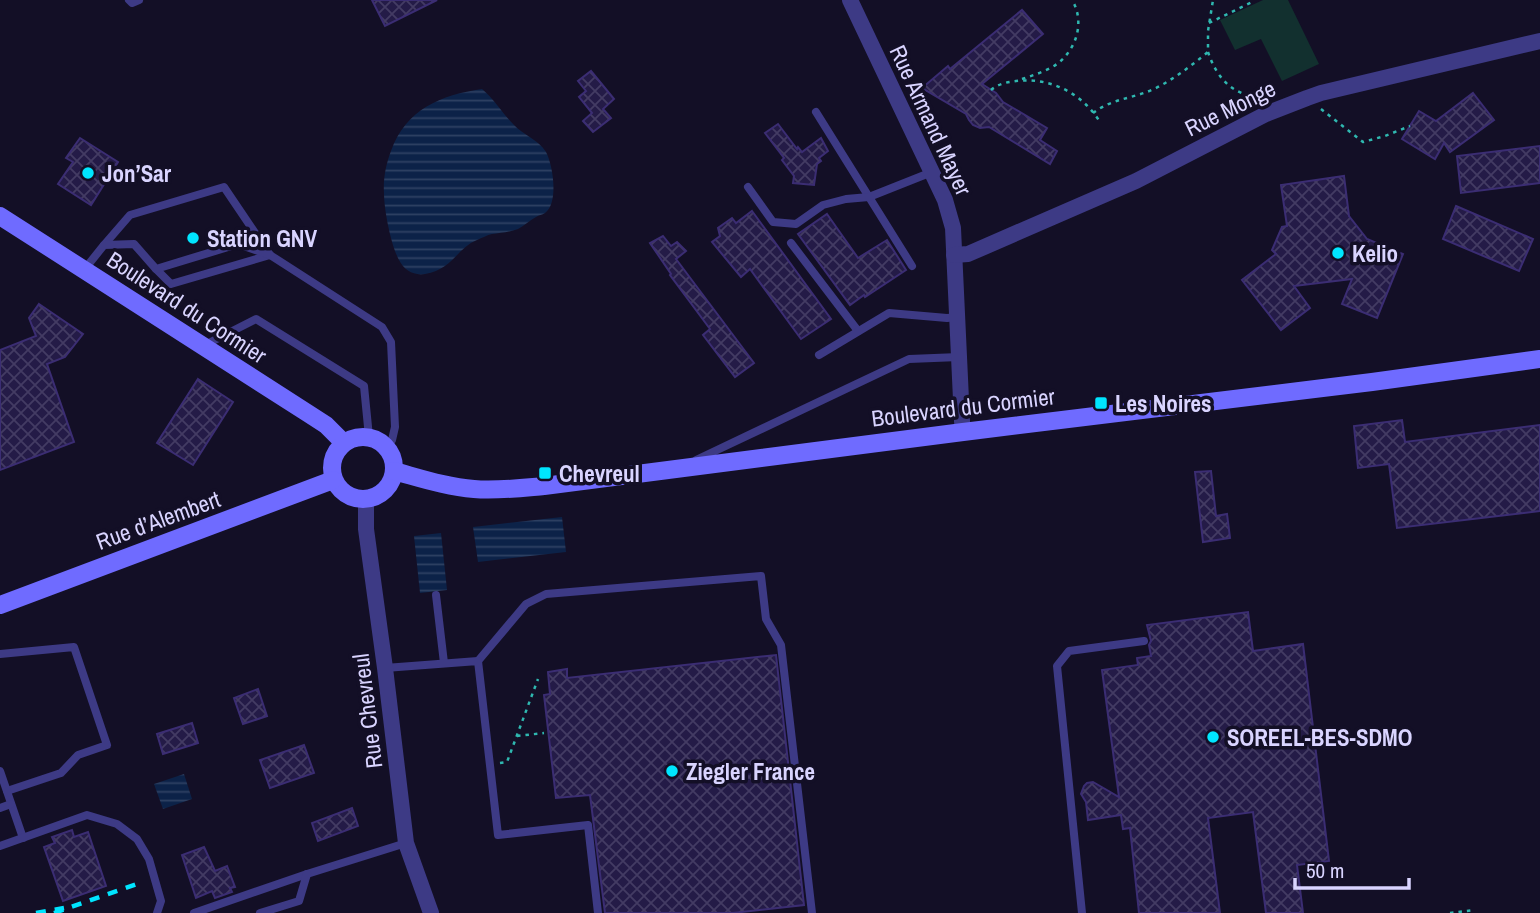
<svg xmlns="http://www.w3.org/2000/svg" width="1540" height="913" font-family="'Archivo Narrow',sans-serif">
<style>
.grass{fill:#12302f}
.water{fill:url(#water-rules)}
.building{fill:url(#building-cross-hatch);stroke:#3b2d73;stroke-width:2}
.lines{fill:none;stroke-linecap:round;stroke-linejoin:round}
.path{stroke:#2fb8b0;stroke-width:2.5;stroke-dasharray:3.5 5;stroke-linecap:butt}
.lane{stroke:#3d3a85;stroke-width:8}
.street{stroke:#3d3a85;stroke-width:16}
.secondary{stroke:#6f6bff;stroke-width:18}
.rail{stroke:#00e5ff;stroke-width:4.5;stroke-dasharray:10 9;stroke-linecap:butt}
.poi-dot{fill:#00e5ff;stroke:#130f26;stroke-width:2.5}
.labels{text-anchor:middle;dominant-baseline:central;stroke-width:7;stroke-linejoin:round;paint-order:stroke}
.street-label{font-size:23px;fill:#d9d4ff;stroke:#130f26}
.poi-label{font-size:23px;font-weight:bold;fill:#d9d4ff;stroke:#130f26;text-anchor:start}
</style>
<defs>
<pattern id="water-rules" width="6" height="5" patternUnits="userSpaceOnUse" patternTransform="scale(1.75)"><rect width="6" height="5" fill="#0c2248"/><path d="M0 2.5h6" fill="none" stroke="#2f4163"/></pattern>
<pattern id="building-cross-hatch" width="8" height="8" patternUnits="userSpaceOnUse" patternTransform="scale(1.75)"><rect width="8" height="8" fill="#241b47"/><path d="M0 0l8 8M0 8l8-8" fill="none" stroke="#433b63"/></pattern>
</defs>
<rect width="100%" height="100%" fill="#130f26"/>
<!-- grass -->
<polygon class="grass" points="1263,0 1288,0 1319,64 1282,81 1261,39 1235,50 1220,20"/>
<!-- water -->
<g class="water">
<path d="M482,89C495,100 502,113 514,125C523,135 538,139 546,152C553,165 559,203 545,213C542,215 539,215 536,217C530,220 524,226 518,229C510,232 500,233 492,234C487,235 482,238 477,240C457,248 452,270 425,274C414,276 404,270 399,260C391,245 384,210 384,193C383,179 386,164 391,151C406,109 441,95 482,89Z"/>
<polygon points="562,517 566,552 478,562 473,527"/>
<polygon points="441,533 447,590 420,593 414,536"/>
<polygon points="184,774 192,799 163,809 154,784"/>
</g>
<!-- building -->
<g class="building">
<polygon points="372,0 437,0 385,26"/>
<polygon points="1022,10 1043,34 982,84 996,93 1003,102 1047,128 1040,140 1057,151 1050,164 989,127 980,128 973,125 969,120 966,114 922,88 948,66 950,69"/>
<polygon points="591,71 614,99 603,109 611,118 593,132 583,121 592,113 579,97 586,91 578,81"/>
<polygon points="1473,93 1494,120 1450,152 1444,143 1435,159 1402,139 1419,111 1436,121"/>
<polygon points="778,124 797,149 798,147 802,152 821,138 828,151 819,158 821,161 817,164 814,185 793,183 794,176 782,160 784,158 765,133"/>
<polygon points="80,138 118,162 91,205 58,184 73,162 66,158"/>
<polygon points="1540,146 1540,183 1461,193 1457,156"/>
<polygon points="1344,176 1349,216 1367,239 1403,254 1377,318 1342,304 1352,279 1294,286 1310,308 1281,330 1242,280 1276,254 1272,250 1282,227 1287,226 1281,185"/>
<polygon points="1456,206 1533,239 1519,271 1443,239"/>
<polygon points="752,211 831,319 801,339 750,269 741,277 712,242 720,236 718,228 732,218 736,223"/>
<polygon points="827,214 858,258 887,240 906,270 865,297 864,295 850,305 798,234"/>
<polygon points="663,236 671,246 677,242 686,251 676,259 754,363 735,377 703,335 710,329 670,275 671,274 650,243"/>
<polygon points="39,304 83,334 65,357 47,364 74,442 0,470 0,350 36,336 29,318"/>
<polygon points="198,379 233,402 193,465 157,443"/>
<polygon points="1402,420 1405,442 1540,425 1540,511 1397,528 1389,464 1358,468 1354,426"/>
<polygon points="1211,471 1216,516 1227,514 1230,538 1203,542 1195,472"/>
<polygon points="1248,612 1253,651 1303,644 1329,861 1297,865 1303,913 1266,913 1253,812 1208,818 1220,913 1139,913 1130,828 1123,829 1121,815 1088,820 1086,802 1081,794 1084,786 1087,783 1093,782 1119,797 1102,670 1138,665 1137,658 1151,656 1149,645 1151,641 1147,625"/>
<polygon points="776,655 804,905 733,913 605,913 590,795 556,798 544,695 550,694 548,672 567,669 567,678"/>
<polygon points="258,689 267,716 243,724 234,698"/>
<polygon points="192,723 198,743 163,754 157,734"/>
<polygon points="304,745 314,773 270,788 260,760"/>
<polygon points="352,808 358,826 318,841 312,823"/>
<polygon points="72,830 74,837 88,832 106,886 63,901 44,847 55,843 52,837"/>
<polygon points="204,847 215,871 227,866 235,887 230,888 232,892 215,898 212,891 196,898 182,855"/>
</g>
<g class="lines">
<!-- path -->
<g class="path">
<polyline points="1209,23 1252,2"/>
<path d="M1208,52C1217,79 1234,97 1263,97"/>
<path d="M1022,79C1034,75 1047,71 1057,64C1077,49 1085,21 1072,0"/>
<path d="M991,90C998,84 1007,82 1016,81C1050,77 1082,93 1100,122"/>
<polyline points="1321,109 1363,142 1385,136 1410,126"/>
<path d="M1093,113C1113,98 1132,99 1154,89C1174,79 1191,66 1208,52V31L1213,0"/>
<polyline points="517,736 544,733"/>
<polyline points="500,763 507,762 538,679"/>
<polyline points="1450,913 1475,910"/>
</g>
<!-- lane -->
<g class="lane">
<polyline points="129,0 132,3 139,0"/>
<polyline points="816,112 912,266"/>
<polyline points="748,187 773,222 796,224 823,205 846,199 869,197 932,172"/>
<polyline points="791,243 858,331"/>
<polyline points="104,245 130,215 224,187 270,255"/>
<polyline points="156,269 171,284 270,255"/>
<polyline points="84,270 104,245 134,244 156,269 238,244 270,255 382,327 391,342 395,427 392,440 387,449"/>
<polyline points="203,346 256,319 364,386 369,437"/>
<polyline points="819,355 889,313 947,318 957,317"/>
<polyline points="696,460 909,359 959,357"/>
<polyline points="436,595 444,663"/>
<polyline points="0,654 74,647 107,745 78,755 61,773 7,791"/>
<polyline points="478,661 526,604 546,594 761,576 766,619 781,645 812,913"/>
<polyline points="385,668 478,661 498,835 588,825 598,913"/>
<polyline points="0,771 23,838"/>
<polyline points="0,808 11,804"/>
<polyline points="0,846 87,815 117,824 137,839 149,859 161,901 157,913"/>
<polyline points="194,913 307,874 406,843"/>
<polyline points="260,913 299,901 307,874"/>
<polyline points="1082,913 1057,666 1069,651 1144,641"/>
</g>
<!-- street -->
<g class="street">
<polyline points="850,0 945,200 953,228 962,421 963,432"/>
<polyline points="954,255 968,254 1136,181 1266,114 1307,98 1321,93 1540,41"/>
<polyline points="366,499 366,529 385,668 406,843 431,913"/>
</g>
<!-- secondary -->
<g class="secondary">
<polyline points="0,216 309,414 326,425 344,443"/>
<circle cx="363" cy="468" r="31"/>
<path d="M394,471C420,478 447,487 474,489C497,491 521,488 544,486L963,432L1372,382L1540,359"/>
<polyline points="0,605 333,480"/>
</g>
<!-- rail -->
<g class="rail">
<polyline points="36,913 64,908"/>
<polyline points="54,913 140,883"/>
</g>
</g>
<!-- markers -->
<g class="poi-dot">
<circle cx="88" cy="173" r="7"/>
<circle cx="193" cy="238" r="7"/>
<circle cx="1338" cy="253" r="7"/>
<rect x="1094" y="396" width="14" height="14" rx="3.5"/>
<rect x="538" y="466" width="14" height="14" rx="3.5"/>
<circle cx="1213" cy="737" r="7"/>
<circle cx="672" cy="771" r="7"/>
</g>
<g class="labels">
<!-- street labels -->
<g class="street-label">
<text transform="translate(1230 108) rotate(-26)">Rue Monge</text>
<text transform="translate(931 120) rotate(65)">Rue Armand Mayer</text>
<text transform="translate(187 307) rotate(33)">Boulevard du Cormier</text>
<text transform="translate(963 407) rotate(-7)">Boulevard du Cormier</text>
<text transform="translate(158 520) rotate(-20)">Rue d’Alembert</text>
<text transform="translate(367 711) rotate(-97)">Rue Chevreul</text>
</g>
<!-- poi labels -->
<g class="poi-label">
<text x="102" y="173">Jon’Sar</text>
<text x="207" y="238">Station GNV</text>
<text x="1352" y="253">Kelio</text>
<text x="1115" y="403">Les Noires</text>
<text x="559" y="473">Chevreul</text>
<text x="1227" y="737">SOREEL-BES-SDMO</text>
<text x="686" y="771">Ziegler France</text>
</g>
</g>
<!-- scale -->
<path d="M1295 878v10h114v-10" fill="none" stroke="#d9d4ff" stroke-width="3.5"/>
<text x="1306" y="878" font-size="21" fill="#d9d4ff" stroke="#130f26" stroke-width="5" paint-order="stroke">50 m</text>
</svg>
